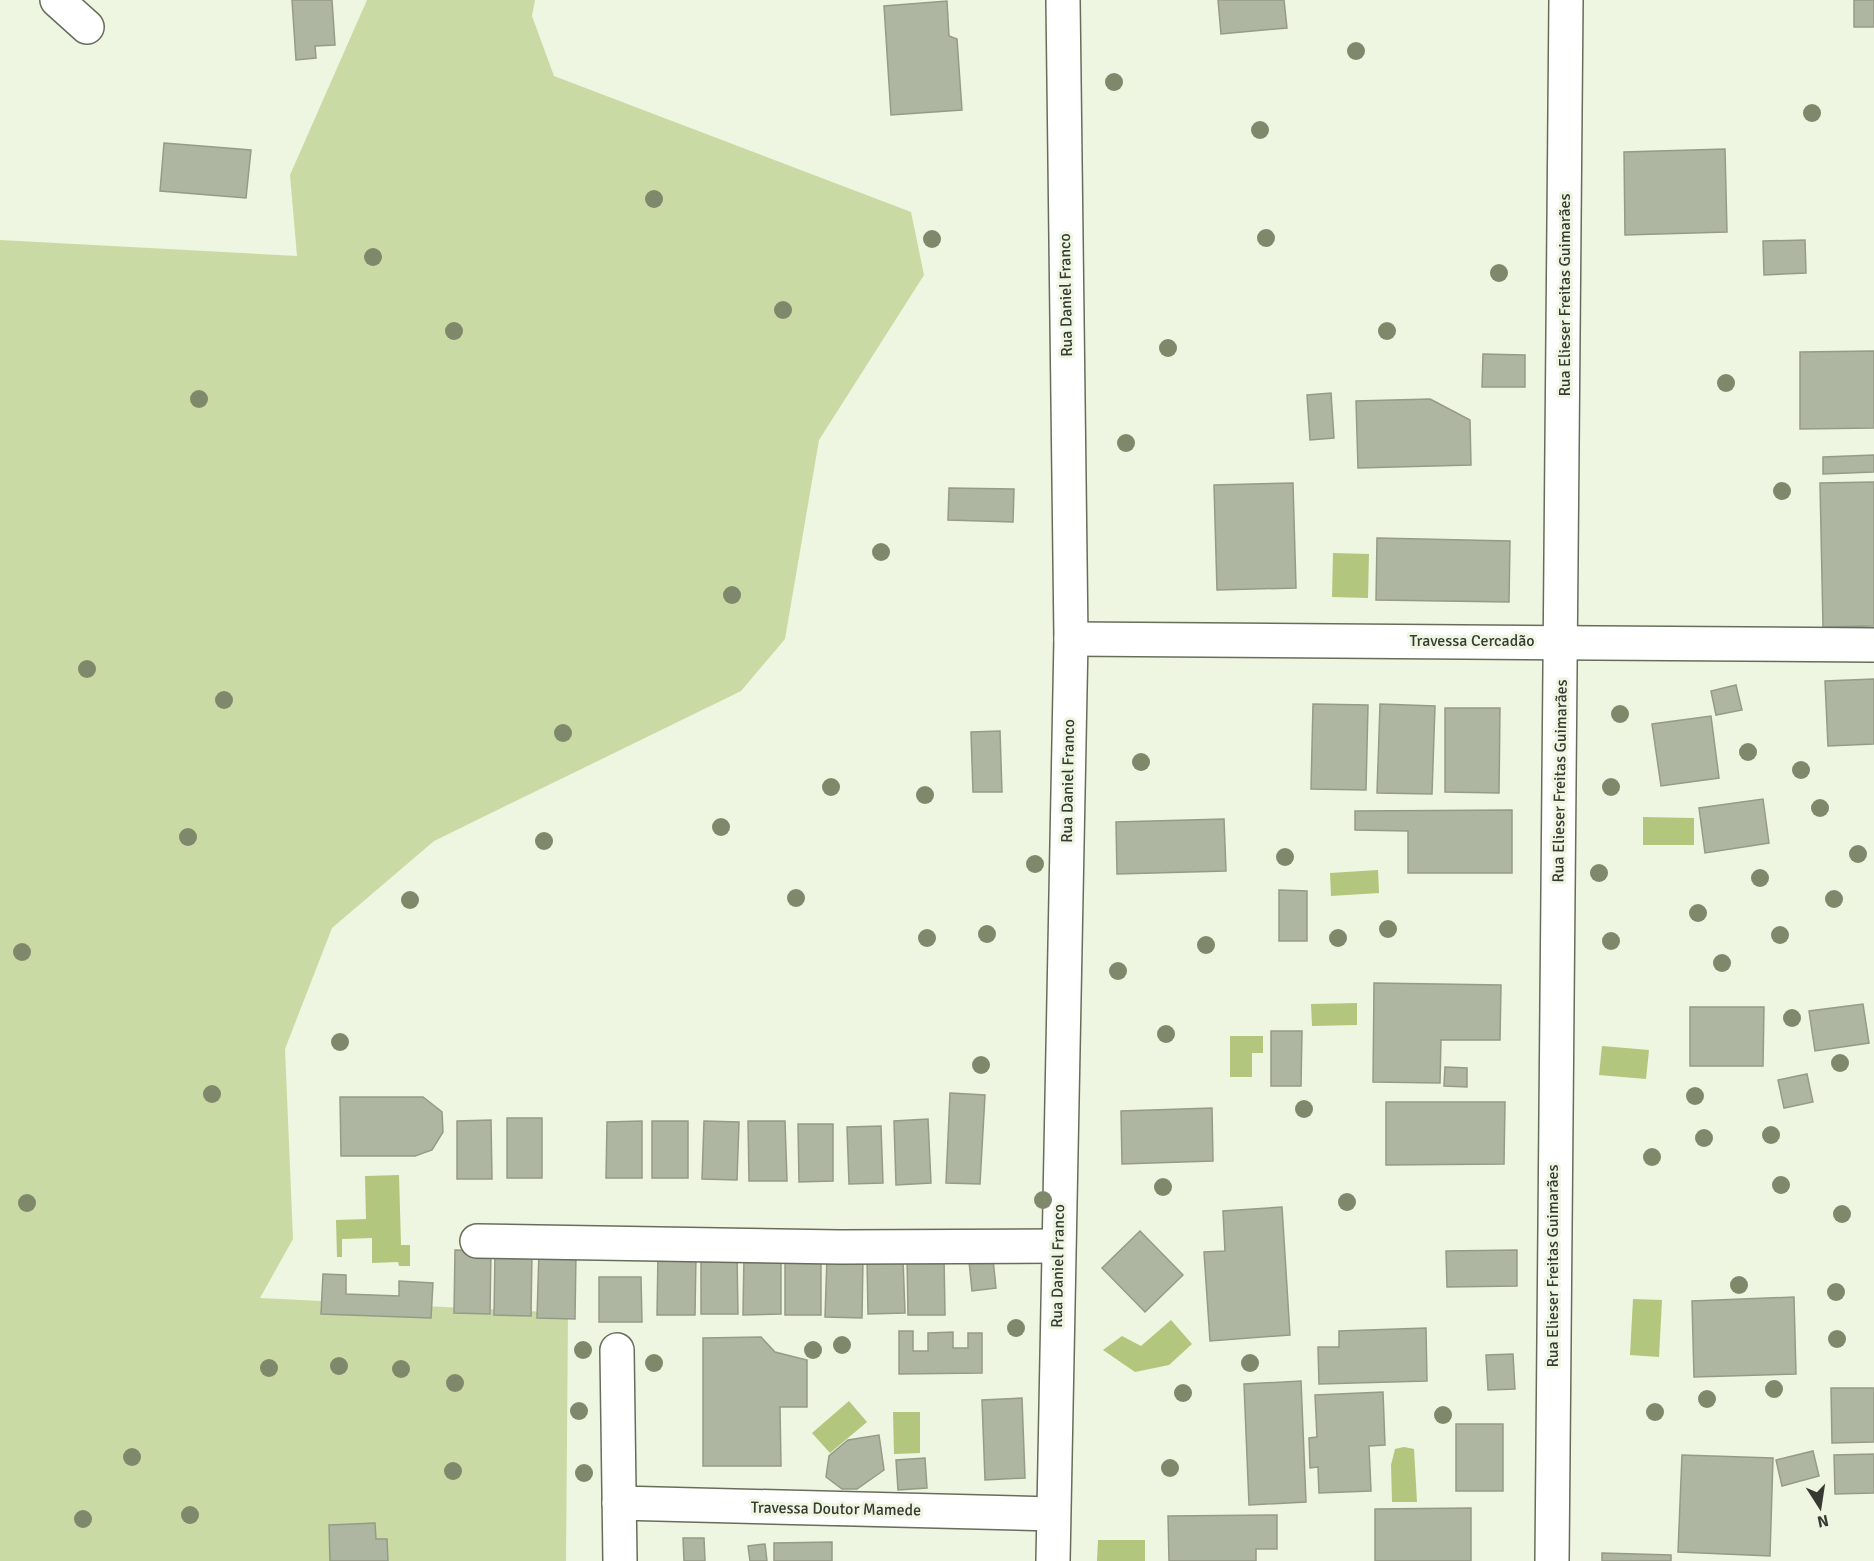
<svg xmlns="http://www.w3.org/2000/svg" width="1874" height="1561" font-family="Signika,sans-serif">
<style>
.green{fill:#cadaa4}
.water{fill:#b2c77d}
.building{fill:#aeb5a1;stroke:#959b87;stroke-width:1.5}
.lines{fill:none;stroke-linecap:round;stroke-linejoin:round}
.street-casing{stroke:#686d5b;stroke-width:36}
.secondary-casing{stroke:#686d5b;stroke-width:36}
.street{stroke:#fff;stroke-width:33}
.secondary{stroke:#fff;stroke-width:33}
.tree{fill:#80886c}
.labels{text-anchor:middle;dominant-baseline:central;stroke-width:6;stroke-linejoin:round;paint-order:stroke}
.street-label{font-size:16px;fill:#373a32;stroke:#eef5e0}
</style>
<rect width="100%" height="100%" fill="#eef5e0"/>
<!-- green -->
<polygon class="green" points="367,0 535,0 532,16 554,76 911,212 924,275 819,440 785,639 741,691 434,841 332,928 285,1049 293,1239 260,1298 568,1313 566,1561 0,1561 0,240 297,256 290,175"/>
<!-- water -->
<g class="water">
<polygon points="1333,553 1369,554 1368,598 1332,597"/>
<polygon points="1643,817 1694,818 1694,845 1643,845"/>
<polygon points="1378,870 1379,893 1331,896 1330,873"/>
<polygon points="1357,1003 1357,1025 1312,1026 1311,1004"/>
<polygon points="1230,1036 1263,1036 1263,1053 1252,1053 1252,1077 1230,1077"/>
<polygon points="1602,1046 1649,1050 1646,1079 1599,1075"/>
<polygon points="399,1175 401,1245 410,1245 410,1266 399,1266 398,1262 372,1263 372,1238 342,1239 342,1257 337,1257 336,1220 366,1219 365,1176"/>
<polygon points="1633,1299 1662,1300 1659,1357 1630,1355"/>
<polygon points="1171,1320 1192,1344 1169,1365 1135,1372 1103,1350 1122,1336 1141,1346"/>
<polygon points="849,1401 867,1422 830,1453 812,1433"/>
<polygon points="893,1412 920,1412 920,1453 894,1454"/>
<polygon points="1404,1447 1414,1449 1417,1502 1392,1502 1391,1465 1395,1449"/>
<polygon points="1098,1540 1145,1540 1145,1561 1097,1561"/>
</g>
<!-- building -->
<g class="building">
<polygon points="292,0 332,0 335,45 315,46 316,58 296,60"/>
<polygon points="1218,0 1284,0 1287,28 1221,34"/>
<rect x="1854" y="0" width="20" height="27"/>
<polygon points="947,1 949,36 957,39 962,110 891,115 884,6"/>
<polygon points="164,143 251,150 246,198 160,191"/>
<polygon points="1725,149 1727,232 1625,235 1624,152"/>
<polygon points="1805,240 1806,273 1764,275 1763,241"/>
<polygon points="1874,351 1874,428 1800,429 1800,352"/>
<polygon points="1483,354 1525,355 1525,387 1482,387"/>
<polygon points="1331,393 1334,438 1310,440 1307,395"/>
<polygon points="1430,399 1470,420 1471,465 1358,468 1356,401"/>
<polygon points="1874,455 1874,472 1823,474 1823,457"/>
<polygon points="1874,482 1874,626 1823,627 1820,483"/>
<polygon points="1293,483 1296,588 1217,590 1214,485"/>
<polygon points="949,488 1014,489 1013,522 948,520"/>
<polygon points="1377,538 1510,541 1509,602 1376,600"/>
<polygon points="1874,679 1874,744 1828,746 1825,681"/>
<polygon points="1736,685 1742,710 1716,715 1711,691"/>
<polygon points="1313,704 1368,705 1366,790 1311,789"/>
<polygon points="1380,704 1435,706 1432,794 1377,793"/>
<polygon points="1445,708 1500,708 1499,793 1445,792"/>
<polygon points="1711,716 1719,778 1661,786 1652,724"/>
<polygon points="1000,731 1002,792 973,792 971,732"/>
<polygon points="1763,799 1769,843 1705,853 1699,808"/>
<polygon points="1512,810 1512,873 1408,873 1408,831 1355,830 1355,811"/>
<polygon points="1224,819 1226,871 1117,874 1116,822"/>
<polygon points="1279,890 1307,891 1307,941 1279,941"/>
<polygon points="1374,983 1501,985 1500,1040 1441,1040 1440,1083 1373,1082"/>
<polygon points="1863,1004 1869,1043 1815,1051 1809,1011"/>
<polygon points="1690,1007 1764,1007 1763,1066 1690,1066"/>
<polygon points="1271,1031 1302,1031 1301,1086 1271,1086"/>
<polygon points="1445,1067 1467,1068 1467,1087 1444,1086"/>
<polygon points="1807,1074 1813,1102 1784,1108 1778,1080"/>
<polygon points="950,1093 985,1095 980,1184 946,1183"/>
<polygon points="340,1097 423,1097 442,1112 443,1132 432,1150 415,1156 341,1156"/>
<polygon points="1386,1102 1505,1102 1504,1164 1386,1165"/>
<polygon points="1212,1108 1213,1161 1122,1164 1121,1111"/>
<rect x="507" y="1118" width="35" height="60"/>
<polygon points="928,1119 931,1183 896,1185 894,1121"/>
<polygon points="491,1120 492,1179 457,1179 457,1121"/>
<polygon points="642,1121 642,1178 606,1178 607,1122"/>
<rect x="652" y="1121" width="36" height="57"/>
<polygon points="704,1121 739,1122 737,1180 702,1179"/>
<polygon points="748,1121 785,1121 787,1181 749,1181"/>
<polygon points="798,1124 833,1124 833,1181 799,1182"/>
<polygon points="881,1126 883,1183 849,1184 847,1127"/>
<polygon points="1282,1207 1290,1335 1210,1341 1204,1252 1225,1251 1223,1211"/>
<polygon points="1140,1231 1183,1275 1145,1312 1102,1268"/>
<polygon points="455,1250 491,1251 490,1314 454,1313"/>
<polygon points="1517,1250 1517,1286 1447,1287 1446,1251"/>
<polygon points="539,1251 576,1252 575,1319 537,1318"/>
<polygon points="495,1252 532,1252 531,1316 494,1315"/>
<polygon points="658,1253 696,1254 695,1315 657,1315"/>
<polygon points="737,1254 738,1314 701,1314 701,1255"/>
<polygon points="744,1255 781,1255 781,1314 743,1315"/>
<rect x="785" y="1256" width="36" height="59"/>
<polygon points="944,1256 945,1315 908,1315 907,1257"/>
<polygon points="827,1257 863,1259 862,1318 825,1317"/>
<polygon points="867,1259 903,1259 905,1313 868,1314"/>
<polygon points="993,1259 996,1288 972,1291 969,1261"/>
<polygon points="323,1274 346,1275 346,1294 399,1296 399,1281 433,1283 431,1318 321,1314"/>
<polygon points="599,1277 641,1277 642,1322 599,1322"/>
<polygon points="1794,1297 1796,1374 1694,1377 1692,1301"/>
<polygon points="1426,1328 1427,1381 1319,1384 1318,1347 1339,1347 1339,1331"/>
<polygon points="899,1331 913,1331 913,1351 928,1351 928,1333 953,1332 953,1348 968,1348 968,1333 982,1333 982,1373 899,1374"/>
<polygon points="761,1337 775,1352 807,1360 807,1407 780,1407 781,1466 703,1466 703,1338"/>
<polygon points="1513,1354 1515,1389 1488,1390 1486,1355"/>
<polygon points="1301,1381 1306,1502 1249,1505 1244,1384"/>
<polygon points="1831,1388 1874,1388 1874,1442 1832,1443"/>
<polygon points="1383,1392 1385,1445 1369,1446 1371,1491 1319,1493 1318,1467 1310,1468 1309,1438 1317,1437 1315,1395"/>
<polygon points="1022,1398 1025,1478 985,1480 982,1400"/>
<rect x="1456" y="1424" width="47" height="67"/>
<polygon points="879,1435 884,1470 857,1489 842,1489 826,1477 829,1456 848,1440"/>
<polygon points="1813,1451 1819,1476 1782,1486 1776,1460"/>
<polygon points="1874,1454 1874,1493 1835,1494 1834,1455"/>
<polygon points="1682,1455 1773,1458 1770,1556 1678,1552"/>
<polygon points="925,1458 927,1488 898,1490 896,1460"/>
<polygon points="1471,1508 1471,1561 1375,1561 1375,1509"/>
<polygon points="1277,1515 1277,1549 1256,1549 1256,1561 1169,1561 1168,1516"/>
<polygon points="375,1523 376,1539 387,1539 388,1561 330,1561 329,1525"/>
<polygon points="683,1538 704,1538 705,1561 684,1561"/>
<polygon points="832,1542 832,1561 774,1561 774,1543"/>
<polygon points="765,1544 767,1561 750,1561 748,1546"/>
<polygon points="1602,1553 1671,1555 1671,1561 1602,1561"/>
</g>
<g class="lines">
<!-- street casing -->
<g class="street-casing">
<g id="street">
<polyline points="57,0 87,27"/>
<polyline points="1071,639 1874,645"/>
<polyline points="477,1241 840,1247 1058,1246"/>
<polyline points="617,1350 620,1561"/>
<polyline points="619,1503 1053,1514"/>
<polyline points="1053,1561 1071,639 1063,0"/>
</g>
</g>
<!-- secondary casing -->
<g class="secondary-casing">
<path id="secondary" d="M1552,1561C1553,1041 1565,520 1566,0"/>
</g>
<!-- street -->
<use href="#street" class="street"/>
<!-- secondary -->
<use href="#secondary" class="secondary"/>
</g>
<!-- trees -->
<g class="tree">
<circle cx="1356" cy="51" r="9"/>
<circle cx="1114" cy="82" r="9"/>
<circle cx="1812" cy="113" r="9"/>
<circle cx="1260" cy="130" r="9"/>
<circle cx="654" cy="199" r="9"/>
<circle cx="1266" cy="238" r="9"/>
<circle cx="932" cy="239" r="9"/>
<circle cx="373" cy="257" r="9"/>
<circle cx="1499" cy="273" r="9"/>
<circle cx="783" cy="310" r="9"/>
<circle cx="454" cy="331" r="9"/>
<circle cx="1387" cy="331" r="9"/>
<circle cx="1168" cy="348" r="9"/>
<circle cx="1726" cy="383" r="9"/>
<circle cx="199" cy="399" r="9"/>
<circle cx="1126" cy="443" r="9"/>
<circle cx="1782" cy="491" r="9"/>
<circle cx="881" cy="552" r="9"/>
<circle cx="732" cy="595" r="9"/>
<circle cx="87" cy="669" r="9"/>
<circle cx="224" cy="700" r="9"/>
<circle cx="1620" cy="714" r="9"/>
<circle cx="563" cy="733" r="9"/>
<circle cx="1748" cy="752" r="9"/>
<circle cx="1141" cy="762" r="9"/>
<circle cx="1801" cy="770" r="9"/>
<circle cx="831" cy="787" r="9"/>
<circle cx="1611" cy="787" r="9"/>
<circle cx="925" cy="795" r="9"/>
<circle cx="1820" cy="808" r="9"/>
<circle cx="721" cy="827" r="9"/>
<circle cx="188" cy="837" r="9"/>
<circle cx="544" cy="841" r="9"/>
<circle cx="1858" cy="854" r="9"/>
<circle cx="1285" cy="857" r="9"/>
<circle cx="1035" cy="864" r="9"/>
<circle cx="1599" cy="873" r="9"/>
<circle cx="1760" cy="878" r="9"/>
<circle cx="796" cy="898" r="9"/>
<circle cx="1834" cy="899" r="9"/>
<circle cx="410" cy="900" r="9"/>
<circle cx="1698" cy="913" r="9"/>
<circle cx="1388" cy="929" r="9"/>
<circle cx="987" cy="934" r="9"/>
<circle cx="1780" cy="935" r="9"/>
<circle cx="927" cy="938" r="9"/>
<circle cx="1338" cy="938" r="9"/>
<circle cx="1611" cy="941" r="9"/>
<circle cx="1206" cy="945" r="9"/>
<circle cx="22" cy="952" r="9"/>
<circle cx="1722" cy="963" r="9"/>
<circle cx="1118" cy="971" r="9"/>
<circle cx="1792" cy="1018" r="9"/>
<circle cx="1166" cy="1034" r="9"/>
<circle cx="340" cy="1042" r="9"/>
<circle cx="1840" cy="1063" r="9"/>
<circle cx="981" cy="1065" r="9"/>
<circle cx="212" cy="1094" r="9"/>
<circle cx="1695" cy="1096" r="9"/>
<circle cx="1304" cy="1109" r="9"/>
<circle cx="1771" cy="1135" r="9"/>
<circle cx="1704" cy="1138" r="9"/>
<circle cx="1652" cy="1157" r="9"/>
<circle cx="1781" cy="1185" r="9"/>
<circle cx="1163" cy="1187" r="9"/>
<circle cx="1043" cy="1200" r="9"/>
<circle cx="1347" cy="1202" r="9"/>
<circle cx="27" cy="1203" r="9"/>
<circle cx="1842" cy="1214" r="9"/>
<circle cx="1739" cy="1285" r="9"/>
<circle cx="1836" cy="1292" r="9"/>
<circle cx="1016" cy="1328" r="9"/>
<circle cx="1837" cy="1339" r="9"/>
<circle cx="842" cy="1345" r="9"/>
<circle cx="583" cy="1350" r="9"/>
<circle cx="813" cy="1350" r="9"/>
<circle cx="654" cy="1363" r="9"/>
<circle cx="1250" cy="1363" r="9"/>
<circle cx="339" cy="1366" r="9"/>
<circle cx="269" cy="1368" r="9"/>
<circle cx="401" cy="1369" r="9"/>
<circle cx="455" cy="1383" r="9"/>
<circle cx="1774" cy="1389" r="9"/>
<circle cx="1183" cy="1393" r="9"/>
<circle cx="1707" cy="1399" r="9"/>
<circle cx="579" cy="1411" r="9"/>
<circle cx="1655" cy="1412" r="9"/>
<circle cx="1443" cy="1415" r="9"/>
<circle cx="132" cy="1457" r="9"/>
<circle cx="1170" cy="1468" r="9"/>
<circle cx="453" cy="1471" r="9"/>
<circle cx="584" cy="1473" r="9"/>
<circle cx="190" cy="1515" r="9"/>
<circle cx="83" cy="1519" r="9"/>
</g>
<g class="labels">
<!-- street labels -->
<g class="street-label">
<text transform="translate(1066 295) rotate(-91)">Rua Daniel Franco</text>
<text transform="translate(1565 295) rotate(-90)">Rua Elieser Freitas Guimarães</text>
<text x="1472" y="641">Travessa Cercadão</text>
<text transform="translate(1068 781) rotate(-89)">Rua Daniel Franco</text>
<text transform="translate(1560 781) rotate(-89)">Rua Elieser Freitas Guimarães</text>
<text transform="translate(1058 1266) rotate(-89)">Rua Daniel Franco</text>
<text transform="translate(1553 1266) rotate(-90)">Rua Elieser Freitas Guimarães</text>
<text transform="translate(836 1509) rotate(1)">Travessa Doutor Mamede</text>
</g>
</g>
<!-- north arrow -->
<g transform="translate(1820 1507) rotate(168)" stroke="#eef5e0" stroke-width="4.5" paint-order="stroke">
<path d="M0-4.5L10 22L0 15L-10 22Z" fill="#373a32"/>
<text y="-9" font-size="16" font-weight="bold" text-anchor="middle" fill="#373a32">N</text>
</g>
</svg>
